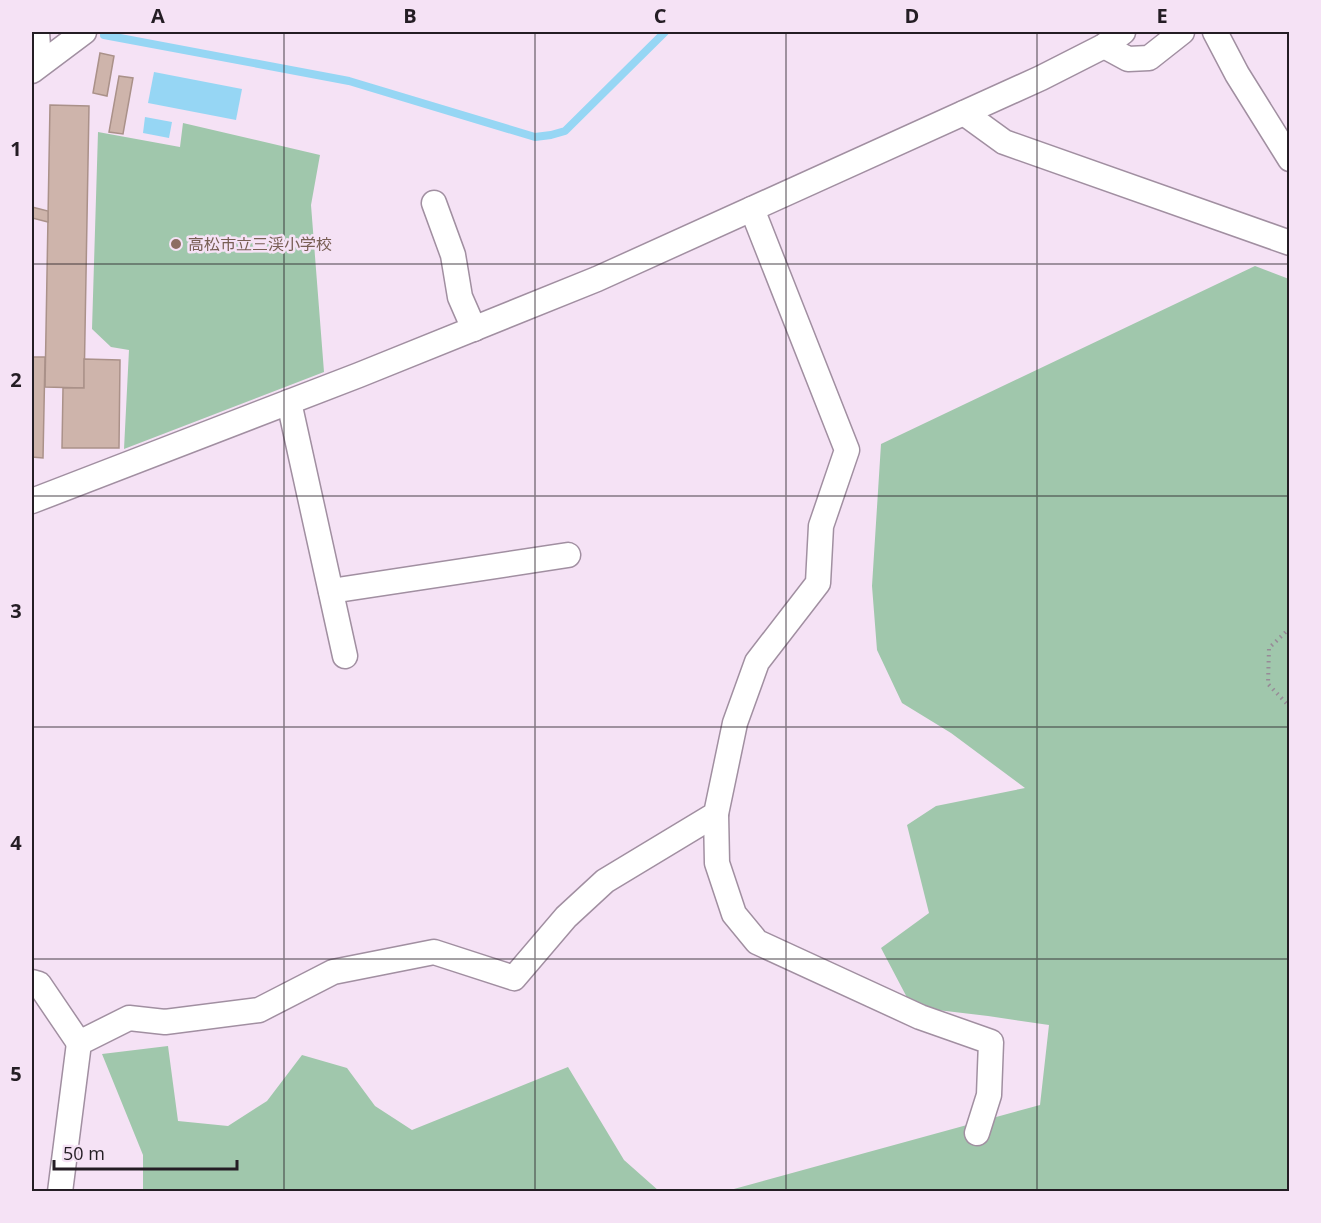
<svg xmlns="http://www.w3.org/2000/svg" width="1321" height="1223" font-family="'Open Sans','Noto Sans JP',sans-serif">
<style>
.green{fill:#a0c7ac}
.water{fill:#96d6f4}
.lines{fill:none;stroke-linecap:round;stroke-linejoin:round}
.stream{stroke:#96d6f4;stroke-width:8}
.building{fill:#ceb4ab;stroke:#aa9189;stroke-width:1.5}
.minor-casing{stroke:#a18fa1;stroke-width:27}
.path{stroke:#978a97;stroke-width:4;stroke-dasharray:1.5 4.5;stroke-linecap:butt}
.minor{stroke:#fff;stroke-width:24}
.grid{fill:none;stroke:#241d24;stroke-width:1.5;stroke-opacity:0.55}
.education-dot{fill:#8d6e63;stroke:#f5e2f5;stroke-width:2}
.labels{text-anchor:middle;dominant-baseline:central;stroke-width:5;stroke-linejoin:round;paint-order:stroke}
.education-label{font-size:16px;fill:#785e54;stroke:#f5e2f5;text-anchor:start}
.neatline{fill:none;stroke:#241d24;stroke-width:2}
.grid-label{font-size:20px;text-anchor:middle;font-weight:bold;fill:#241d24}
</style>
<rect width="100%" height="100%" fill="#f5e2f5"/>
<!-- green -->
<g class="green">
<polygon points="183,123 320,155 311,205 324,372 124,449 129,350 111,347 92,329 98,132 180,147"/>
<polygon points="1255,266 1289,279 1289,1191 723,1192 1040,1105 1049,1025 988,1016 912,1007 881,948 929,913 907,825 936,806 1025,788 951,733 902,703 877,650 872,586 881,444"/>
<polygon points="168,1046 178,1121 228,1126 267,1101 302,1055 347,1068 375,1106 412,1130 568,1067 624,1160 659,1191 143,1191 143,1155 102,1054"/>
</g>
<!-- water -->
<g class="water">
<polygon points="154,72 242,89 236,120 148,103"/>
<polygon points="145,117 172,122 169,138 143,133"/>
</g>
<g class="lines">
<!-- stream -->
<polyline class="stream" points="104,35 349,81 535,137 551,135 565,131 665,32"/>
</g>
<!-- building -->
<g class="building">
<polygon points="100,53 114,56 107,96 93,93"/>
<polygon points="119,76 133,78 123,134 109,132"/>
<polygon points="50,105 89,106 84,388 45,387"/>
<polygon points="32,207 48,211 48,222 32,218"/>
<polygon points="32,357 45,357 43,458 32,457"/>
<polygon points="84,359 120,360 119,448 62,448 63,388 84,388"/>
</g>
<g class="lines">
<!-- minor casing -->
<g class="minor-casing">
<g id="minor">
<polyline points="1215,32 1237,74 1290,159"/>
<polyline points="1104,46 1128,59 1149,58 1182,32"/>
<polyline points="32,66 38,47 37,32"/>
<polyline points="32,71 84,32"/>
<polyline points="964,113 1004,142 1290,243"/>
<polyline points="434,203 453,255 460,297 474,329"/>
<polyline points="289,402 345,656"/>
<polyline points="32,501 359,375 597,279 1041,78 1104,46 1123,32"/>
<polyline points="331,591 568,555"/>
<polyline points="716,814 717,863 734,914 757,942 920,1017 991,1042 989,1095 977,1133"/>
<polyline points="32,982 39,984 79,1043"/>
<polyline points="60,1192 79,1043 129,1018 165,1022 259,1010 333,972 434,952 514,978 566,917 605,881 716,814 735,723 757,662 818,583 821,526 847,450 752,209"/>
</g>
</g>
<!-- path -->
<polyline class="path" points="1290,628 1269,648 1268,684 1290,707"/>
<!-- minor -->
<use href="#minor" class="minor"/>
</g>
<!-- grid -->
<path class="grid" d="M284,32V1192M535,32V1192M786,32V1192M1037,32V1192M32,264H1290M32,496H1290M32,727H1290M32,959H1290"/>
<!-- markers -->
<circle class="education-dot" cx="176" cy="244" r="6"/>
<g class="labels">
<!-- education labels -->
<g class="education-label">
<text x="188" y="244">高松市立三渓小学校</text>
</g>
</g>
<!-- border -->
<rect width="1321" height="1223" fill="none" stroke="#f5e2f5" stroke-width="66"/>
<!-- scale -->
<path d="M54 1160v9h183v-9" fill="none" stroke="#241d24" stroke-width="3"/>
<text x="63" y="1160" font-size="18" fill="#241d24" stroke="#f5e2f5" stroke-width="4.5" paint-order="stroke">50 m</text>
<rect x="33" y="33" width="1255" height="1157" class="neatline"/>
<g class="grid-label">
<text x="158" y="23">A</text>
<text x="410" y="23">B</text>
<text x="660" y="23">C</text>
<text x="912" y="23">D</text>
<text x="1162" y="23">E</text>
<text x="16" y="156">1</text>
<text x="16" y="387">2</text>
<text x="16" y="618">3</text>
<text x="16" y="850">4</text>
<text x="16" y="1081">5</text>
</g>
</svg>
